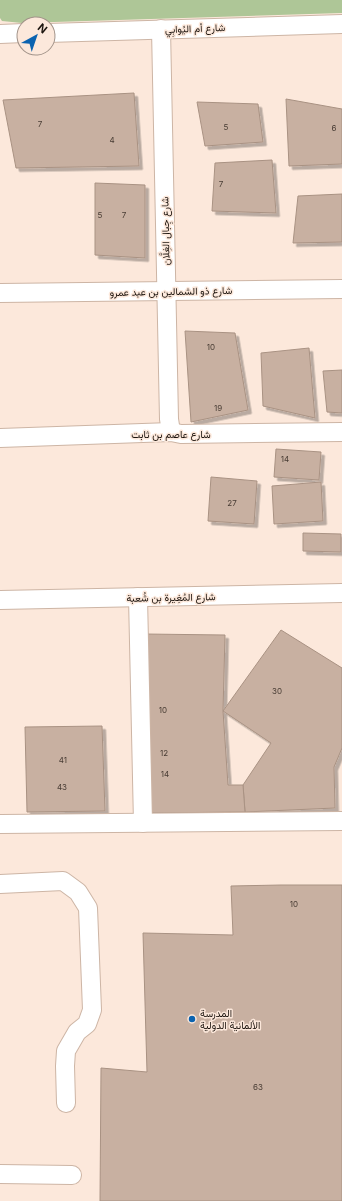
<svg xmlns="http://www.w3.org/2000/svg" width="342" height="1201" font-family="Inter,Vazirmatn,sans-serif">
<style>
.green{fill:#aec697}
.building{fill:#c8b0a1;stroke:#a99283;filter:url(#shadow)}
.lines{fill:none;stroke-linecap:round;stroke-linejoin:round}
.minor-casing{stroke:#cdb5a5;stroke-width:20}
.minor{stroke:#fff;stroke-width:18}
.poi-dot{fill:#0b63b0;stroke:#fce8db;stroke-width:1.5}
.labels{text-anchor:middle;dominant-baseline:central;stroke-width:3;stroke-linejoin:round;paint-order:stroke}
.number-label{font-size:8px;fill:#473b33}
.street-label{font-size:10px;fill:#1c140e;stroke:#fce8db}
.poi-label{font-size:10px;fill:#1c140e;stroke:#fce8db;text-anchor:start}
</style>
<defs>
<filter id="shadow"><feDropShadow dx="3.5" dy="3.5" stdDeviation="0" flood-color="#0004"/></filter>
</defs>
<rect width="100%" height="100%" fill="#fce8db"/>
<!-- green -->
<polygon class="green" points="0,0 342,0 342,13 22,23 2,21 0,18"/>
<!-- building -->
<g class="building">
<polygon points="134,93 139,166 16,168 3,100"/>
<polygon points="286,99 342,109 342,164 289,166"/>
<polygon points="197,102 258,104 263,142 205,146"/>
<polygon points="272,160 276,213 212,211 215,163"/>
<polygon points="95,183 145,185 145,258 95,255"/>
<polygon points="342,194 342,242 293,243 298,196"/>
<polygon points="185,331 235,333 248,410 191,422"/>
<polygon points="309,348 315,418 263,406 261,353"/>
<polygon points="342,370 342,413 327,412 323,371"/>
<polygon points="276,449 321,452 319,480 274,477"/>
<polygon points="211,477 257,481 254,524 208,521"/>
<polygon points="321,482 323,521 274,524 272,486"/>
<polygon points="303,533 341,534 341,552 303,551"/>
<polygon points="281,630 342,668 342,748 334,767 335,808 245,812 243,785 271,743 223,711"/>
<polygon points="145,634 225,635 223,711 228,785 243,785 245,812 147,813"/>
<polygon points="102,726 105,811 27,812 25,727"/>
<polygon points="281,885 342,885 342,1201 100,1201 101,1068 147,1072 143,933 233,935 231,886"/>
</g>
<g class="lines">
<!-- minor casing -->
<g class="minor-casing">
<g id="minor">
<polyline points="161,29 169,419 171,432"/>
<polyline points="48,33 342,24"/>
<polyline points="0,34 24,33"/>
<polyline points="0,293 342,289"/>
<polyline points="0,438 171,432 181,434 342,432"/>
<polyline points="138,597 143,823"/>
<polyline points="0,600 342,593"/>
<polyline points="0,824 342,821"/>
<polyline points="0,884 63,881 78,892 88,908 92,1010 87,1024 77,1032 66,1051 65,1066 66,1103"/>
<polyline points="0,1174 72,1175"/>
</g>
</g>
<!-- minor -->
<use href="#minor" class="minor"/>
</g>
<!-- markers -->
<circle class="poi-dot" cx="192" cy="1019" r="4"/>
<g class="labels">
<!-- number labels -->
<g class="number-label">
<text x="40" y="124">7</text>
<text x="226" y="127">5</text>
<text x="334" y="128">6</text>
<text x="112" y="140">4</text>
<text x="221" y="184">7</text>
<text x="100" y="215">5</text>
<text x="124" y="215">7</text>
<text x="211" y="347">10</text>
<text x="218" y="408">19</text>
<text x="285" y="459">14</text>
<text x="232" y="503">27</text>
<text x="277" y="691">30</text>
<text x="163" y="710">10</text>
<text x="164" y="753">12</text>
<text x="63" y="760">41</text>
<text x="165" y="774">14</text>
<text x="62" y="787">43</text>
<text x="294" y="904">10</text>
<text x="258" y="1087">63</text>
</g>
<!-- street labels -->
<g class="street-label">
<text transform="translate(195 28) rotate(-2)">شارع أم اليُوابِي</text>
<text transform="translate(165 231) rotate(-91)">شارع جِبال الغِلَّان</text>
<text transform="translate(171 291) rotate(-1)">شارع ذو الشمالين بن عبد عمرو</text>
<text x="171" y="434">شارع عاصم بن ثابت</text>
<text transform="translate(171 597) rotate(-1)">شارع المُغِيرة بن شُعبة</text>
</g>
<!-- poi labels -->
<g class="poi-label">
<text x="200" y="1013">المدرسة<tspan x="200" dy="12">الألمانية الدولية</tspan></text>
</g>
</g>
<!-- north arrow -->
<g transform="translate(36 36) rotate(40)"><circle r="19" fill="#fce8db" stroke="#a29389"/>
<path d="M0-3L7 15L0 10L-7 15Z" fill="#0b63b0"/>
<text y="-6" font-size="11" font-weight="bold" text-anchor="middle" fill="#1c140e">N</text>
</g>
</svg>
